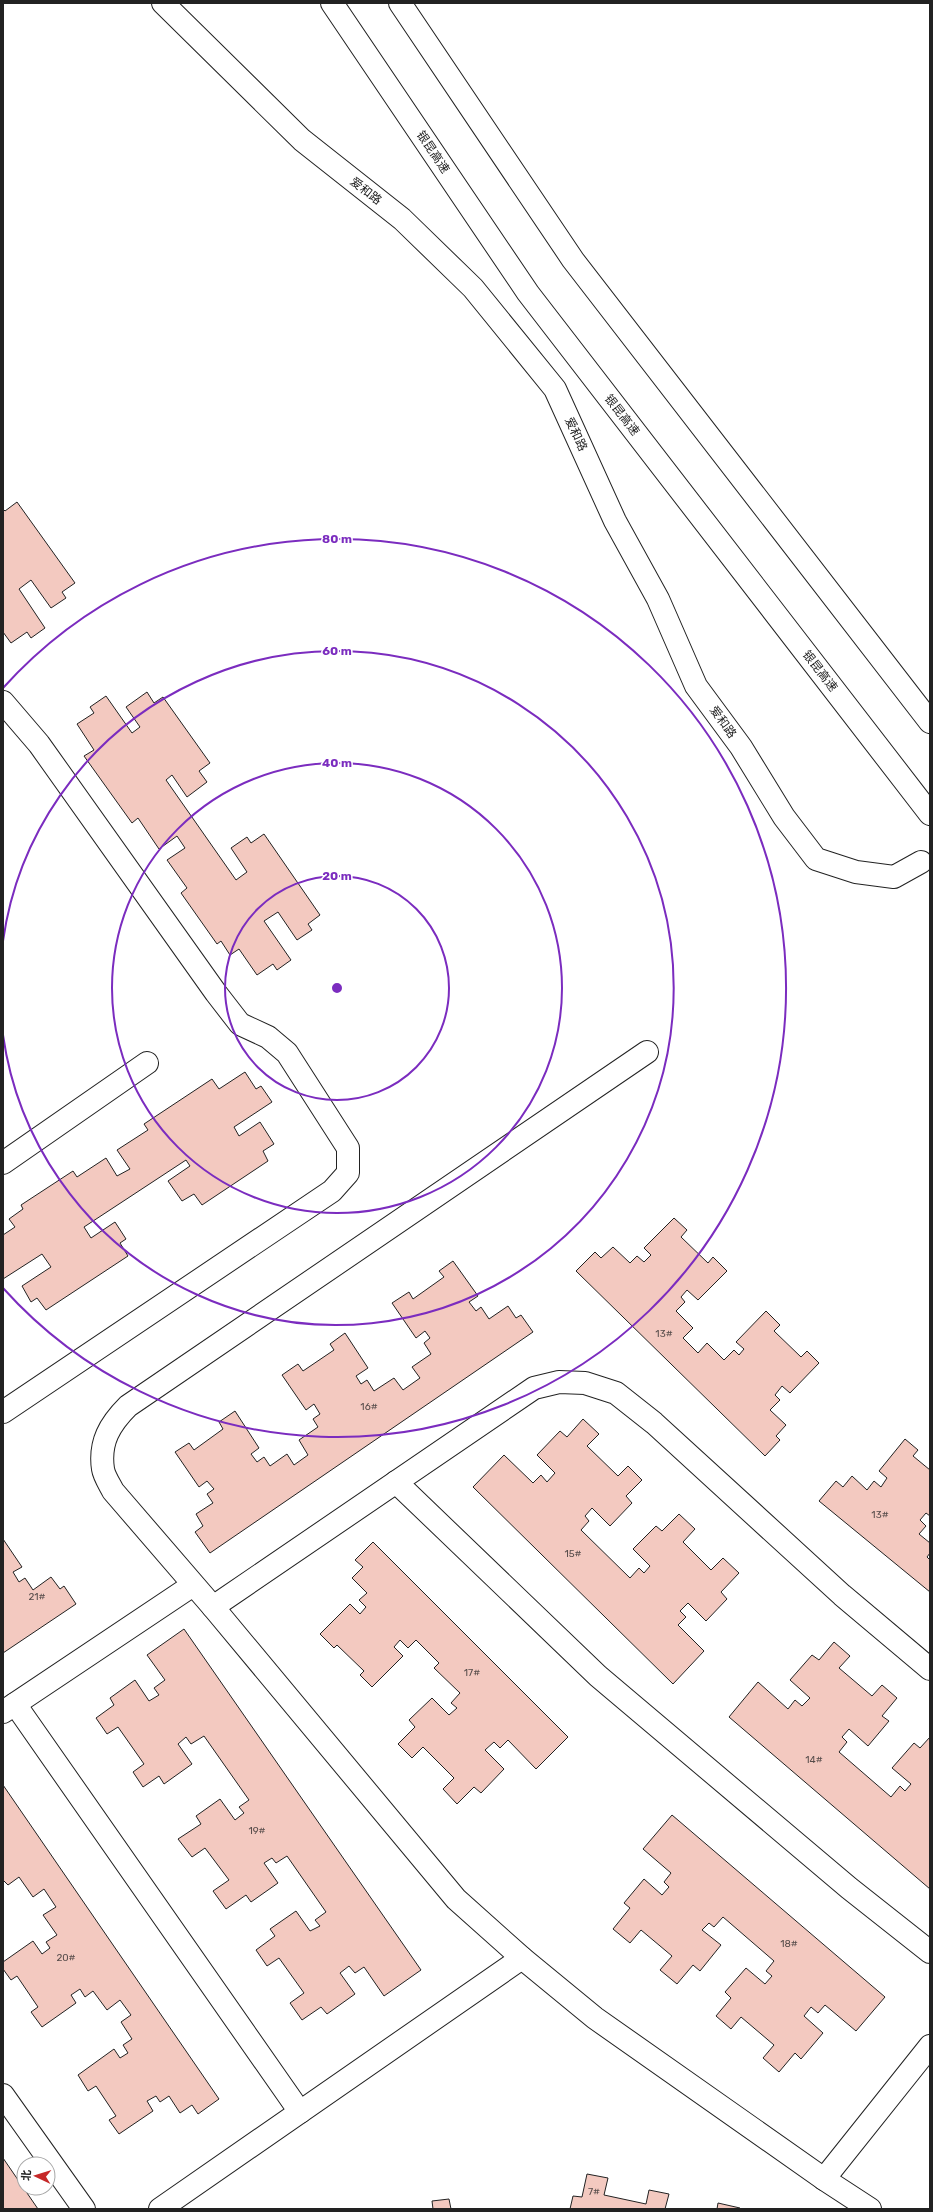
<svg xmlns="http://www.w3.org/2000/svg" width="933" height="2212" font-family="Rubik,'Noto Sans SC',sans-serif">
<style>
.building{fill:#f3c9c0;stroke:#222}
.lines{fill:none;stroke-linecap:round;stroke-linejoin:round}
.minor-casing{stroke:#222;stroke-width:24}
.highway-casing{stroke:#222;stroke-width:24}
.minor{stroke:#fff;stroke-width:22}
.highway{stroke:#fff;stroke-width:22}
.ring{fill:none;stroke:#7b2cbf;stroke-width:2}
.labels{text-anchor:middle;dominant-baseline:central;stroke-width:3;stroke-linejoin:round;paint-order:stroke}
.number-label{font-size:10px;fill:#564c4a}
.street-label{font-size:12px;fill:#222;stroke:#fff}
.centre{fill:#7b2cbf;stroke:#fff;stroke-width:2}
.ring-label{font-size:12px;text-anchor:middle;font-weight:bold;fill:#7b2cbf;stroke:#fff;stroke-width:3;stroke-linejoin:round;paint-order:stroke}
</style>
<rect width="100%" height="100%" fill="#fff"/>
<!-- building -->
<g class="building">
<polygon points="17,502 75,583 62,592 66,598 51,608 31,580 19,589 45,628 31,638 27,632 11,643 3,632 3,509 5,511"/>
<polygon points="147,692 154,703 163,697 210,763 199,771 207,782 187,797 172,775 166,780 236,880 247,872 231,848 247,837 251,843 264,834 320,915 308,924 312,930 297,940 278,912 264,921 291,960 277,970 273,964 257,975 239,949 230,955 221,941 217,944 181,893 187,888 167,860 185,848 177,836 159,849 138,818 132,823 84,756 94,750 77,724 94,713 90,707 106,696 132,733 140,727 126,707"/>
<polygon points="245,1072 256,1089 261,1086 272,1102 234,1127 239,1136 260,1122 274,1144 263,1151 268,1161 202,1205 194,1194 182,1201 168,1181 190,1166 186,1160 84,1227 91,1238 115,1222 126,1239 120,1243 128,1256 46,1310 37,1298 31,1302 22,1286 51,1267 42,1254 3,1279 3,1235 15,1227 9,1219 23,1209 21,1205 73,1171 77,1177 106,1158 117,1176 130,1169 117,1150 148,1130 144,1124 212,1079 219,1089"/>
<polygon points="674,1218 687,1230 681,1237 708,1263 713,1257 727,1271 698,1300 687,1290 681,1297 685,1302 676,1311 693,1328 683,1338 698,1353 707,1343 724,1360 734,1350 739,1355 744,1349 736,1342 766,1311 780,1325 774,1331 801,1357 807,1351 819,1363 790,1393 782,1386 775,1395 780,1400 770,1410 786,1425 776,1436 780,1440 765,1456 576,1271 595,1252 601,1258 613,1247 630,1263 637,1256 644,1262 651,1255 644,1248"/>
<polygon points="453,1261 478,1296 469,1302 476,1311 481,1307 489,1319 508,1306 516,1318 521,1315 533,1332 210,1553 195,1532 203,1526 196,1514 213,1503 207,1494 214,1489 207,1481 199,1487 175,1452 189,1443 194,1450 223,1429 219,1422 235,1411 259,1448 251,1454 257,1462 264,1457 270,1466 287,1454 294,1465 308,1455 299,1440 318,1427 313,1419 320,1414 314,1404 306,1410 282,1375 298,1364 303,1371 334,1350 330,1344 345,1333 368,1368 356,1376 361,1384 367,1380 374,1391 394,1378 403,1390 420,1378 412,1367 431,1354 424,1343 430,1338 425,1331 416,1338 392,1303 409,1292 413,1299 444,1277 439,1271"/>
<polygon points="583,1419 599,1434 587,1446 618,1476 628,1466 642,1480 626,1496 632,1503 610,1526 592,1508 585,1516 589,1521 581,1530 630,1578 639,1568 644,1573 650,1566 633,1549 656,1526 662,1531 679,1514 695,1529 683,1542 711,1570 723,1558 739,1573 721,1592 727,1599 706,1621 688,1603 680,1611 686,1617 678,1625 704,1651 673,1684 473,1487 504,1455 533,1483 541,1475 547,1482 555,1473 537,1455 560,1431 567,1437"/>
<polygon points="905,1439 918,1450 913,1456 930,1470 930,1516 926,1513 920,1520 926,1526 919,1534 930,1543 930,1553 927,1557 930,1560 930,1592 819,1501 836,1481 843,1487 852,1476 867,1490 874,1481 881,1487 887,1478 879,1471"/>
<polygon points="3,1539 22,1567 13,1572 19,1582 25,1578 33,1590 51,1577 60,1589 64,1586 76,1604 3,1653"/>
<polygon points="373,1542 568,1737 536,1769 508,1740 500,1748 494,1742 485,1750 504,1769 481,1793 474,1787 457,1804 443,1789 454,1778 423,1747 412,1758 398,1744 415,1727 409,1720 432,1698 449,1715 457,1708 451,1703 460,1693 434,1668 439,1663 416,1640 408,1648 400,1640 394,1647 403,1656 372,1687 360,1675 364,1671 337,1645 334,1648 320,1634 350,1604 360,1614 366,1607 359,1600 367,1593 352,1578 363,1567 355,1560"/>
<polygon points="184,1629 421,1970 384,1996 364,1967 355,1973 349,1966 340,1973 355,1994 327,2014 321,2007 302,2020 290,2003 304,1993 279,1958 267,1966 256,1950 275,1936 270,1929 296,1911 310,1931 320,1926 315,1920 326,1912 287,1856 276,1863 272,1858 264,1863 278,1883 251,1902 246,1895 226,1909 213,1891 229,1880 205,1848 192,1857 178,1839 201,1824 196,1816 220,1799 235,1820 244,1813 239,1807 249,1800 204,1736 191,1744 186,1737 178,1744 192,1764 164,1784 159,1776 143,1787 133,1772 144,1764 118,1727 107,1734 96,1718 114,1705 110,1698 135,1680 149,1701 159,1695 154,1688 165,1680 147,1655"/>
<polygon points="834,1642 850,1656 839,1668 872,1696 882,1685 897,1698 882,1716 889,1721 868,1746 849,1729 842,1737 847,1742 839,1752 891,1797 900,1786 905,1791 911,1784 892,1768 914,1743 920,1748 930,1737 930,1889 729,1717 758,1682 788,1709 795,1700 802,1706 810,1698 790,1680 812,1655 819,1660"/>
<polygon points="3,1785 219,2099 198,2114 192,2105 180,2113 169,2096 160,2102 156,2096 147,2101 153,2111 119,2134 109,2120 116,2116 96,2086 88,2091 78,2075 114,2049 120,2058 128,2053 123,2045 132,2039 121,2022 131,2015 120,2000 107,2010 93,1991 85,1997 80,1989 71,1995 76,2003 42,2027 31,2012 38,2007 17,1976 11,1980 3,1969 3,1962 33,1941 42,1954 50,1948 46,1942 57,1935 43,1915 56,1907 44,1889 33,1897 19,1877 8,1885 3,1880"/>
<polygon points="672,1815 885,1997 856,2031 825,2005 818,2013 811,2007 804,2016 823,2033 801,2059 795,2053 779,2072 763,2058 774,2045 741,2017 731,2029 716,2016 731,1998 725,1992 746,1968 765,1984 772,1976 766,1971 774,1961 723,1917 714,1927 709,1923 702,1930 721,1945 700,1971 693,1965 677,1984 660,1970 672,1956 641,1930 630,1943 613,1929 630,1908 624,1903 644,1879 662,1895 669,1887 664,1882 671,1873 643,1849"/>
<polygon points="3,2158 38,2209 3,2209"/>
<polygon points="587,2174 608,2178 604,2195 646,2204 649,2190 669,2194 665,2209 570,2209 573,2196 582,2197"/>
<polygon points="449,2199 451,2209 433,2209 432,2201"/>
<polygon points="718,2203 740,2208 740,2209 717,2209"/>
</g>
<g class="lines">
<!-- minor casing -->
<g class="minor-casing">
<g id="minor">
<polyline points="163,3 302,140 402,219 473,288 555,389 615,521 658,599 696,686 741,747 784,817 816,859 856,872 894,877 921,862"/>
<polyline points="3,702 39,744 216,993 240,1024 268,1037 287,1053 348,1148 348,1173 332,1191 3,1412"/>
<path d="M647,1052L128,1406C110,1424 99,1442 103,1469C104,1476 110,1485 113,1491L213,1607L456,1899L522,1958L595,2018L824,2179L870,2209"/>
<polyline points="3,1163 147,1063"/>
<polyline points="396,1482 598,1676 849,1888 930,1952"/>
<polyline points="213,1607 534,1388 559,1382 585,1383 616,1393 654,1423 842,1595 930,1669"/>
<polyline points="15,1704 300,2112"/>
<polyline points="3,1712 193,1585"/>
<polyline points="3,2095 84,2209"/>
<polyline points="824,2179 930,2046"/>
<polyline points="160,2209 522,1958"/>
</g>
</g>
<!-- highway casing -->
<g class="highway-casing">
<g id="highway">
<polyline points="332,3 528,293 930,814"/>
<polyline points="400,3 573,260 930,722"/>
</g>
</g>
<!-- minor -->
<use href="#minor" class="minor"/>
<!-- highway -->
<use href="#highway" class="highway"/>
</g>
<!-- distance rings -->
<g class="ring">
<circle cx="337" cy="988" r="112"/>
<circle cx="337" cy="988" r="225"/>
<path d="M3 941A337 337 0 1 1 3 1035"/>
<path d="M3 688A449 449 0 1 1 3 1288"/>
</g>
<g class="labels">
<!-- number labels -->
<g class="number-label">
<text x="664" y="1334">13#</text>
<text x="369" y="1407">16#</text>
<text x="880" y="1515">13#</text>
<text x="573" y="1554">15#</text>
<text x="37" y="1597">21#</text>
<text x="472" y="1673">17#</text>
<text x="814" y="1760">14#</text>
<text x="257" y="1831">19#</text>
<text x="789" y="1944">18#</text>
<text x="66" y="1958">20#</text>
<text x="594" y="2192">7#</text>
</g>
<!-- street labels -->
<g class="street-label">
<text transform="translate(433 152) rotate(56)">银昆高速</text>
<text transform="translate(366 191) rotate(38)">爱和路</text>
<text transform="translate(622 415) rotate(52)">银昆高速</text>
<text transform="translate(576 434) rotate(65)">爱和路</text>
<text transform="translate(820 671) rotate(52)">银昆高速</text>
<text transform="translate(723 722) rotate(54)">爱和路</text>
</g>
</g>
<circle cx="337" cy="988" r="6" class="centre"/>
<g class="ring-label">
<text x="337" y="543">80 m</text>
<text x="337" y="655">60 m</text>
<text x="337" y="767">40 m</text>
<text x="337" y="880">20 m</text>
</g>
<!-- border -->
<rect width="933" height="2212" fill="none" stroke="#222222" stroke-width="8"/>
<!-- north arrow -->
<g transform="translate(36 2176) rotate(274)"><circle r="19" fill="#ffffff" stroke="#a7a7a7"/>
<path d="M0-3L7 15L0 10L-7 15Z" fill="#c62828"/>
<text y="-6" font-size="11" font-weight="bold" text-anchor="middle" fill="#222222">北</text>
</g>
</svg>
